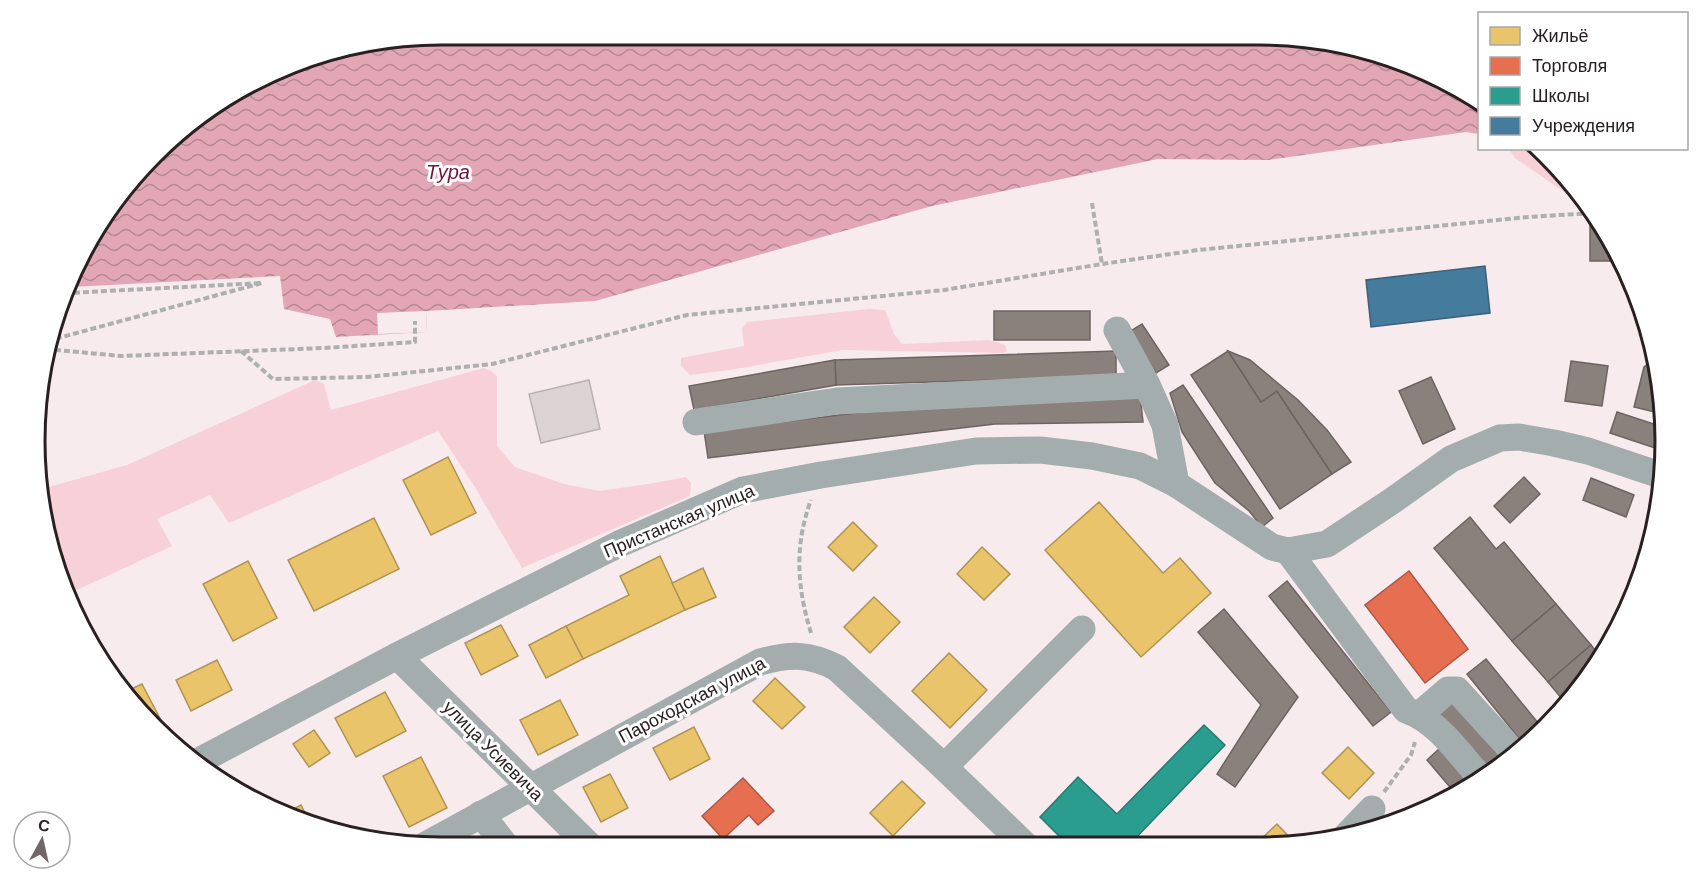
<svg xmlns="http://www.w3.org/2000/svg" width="1700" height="882" font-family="Arial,sans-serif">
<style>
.green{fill:#f7d0d8}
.water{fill:url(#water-waves)}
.pier{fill:#f8ebee}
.homes{fill:#e9c46a;stroke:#af9354;stroke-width:1.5}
.shops{fill:#e76f51;stroke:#ae5743;stroke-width:1.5}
.schools{fill:#2a9d8f;stroke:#2a786e;stroke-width:1.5}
.public{fill:#457b9d;stroke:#3d6078;stroke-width:1.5}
.industry{fill:#8a817c;stroke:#6d6461;stroke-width:1.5}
.building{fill:#ddd2d4;stroke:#bab1b3;stroke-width:1.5}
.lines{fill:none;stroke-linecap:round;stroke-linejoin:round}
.path{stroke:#aeafb0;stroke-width:4;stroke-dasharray:6 3;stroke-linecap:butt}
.minor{stroke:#a3adad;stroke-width:27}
.labels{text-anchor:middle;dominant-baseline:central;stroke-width:6;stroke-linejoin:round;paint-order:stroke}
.street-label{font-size:18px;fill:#292022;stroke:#fff}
.water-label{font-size:20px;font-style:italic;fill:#731537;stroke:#fff}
.rim{fill:none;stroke:#292022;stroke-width:3}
</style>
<defs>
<pattern id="water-waves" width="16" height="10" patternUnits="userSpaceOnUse" patternTransform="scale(1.5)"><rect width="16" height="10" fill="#e2a6b5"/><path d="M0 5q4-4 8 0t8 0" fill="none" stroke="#b78793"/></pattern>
</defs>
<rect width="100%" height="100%" fill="#f8ebee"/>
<!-- green -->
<g class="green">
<polygon points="1509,149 1538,149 1565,173 1579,193 1567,194 1515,158"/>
<polygon points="869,309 885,310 894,334 902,344 989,340 1005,345 1007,351 1003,353 842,350 730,370 690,375 681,366 681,358 744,346 742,329 747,322"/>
<polygon points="484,368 491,371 497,376 497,446 515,467 564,484 600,491 654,483 686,477 691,483 690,496 522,568 473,484 438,431 229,523 210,495 157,519 172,546 68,594 38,490 127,465 315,380 324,384 331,410"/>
</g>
<!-- water -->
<polygon class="water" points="441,35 1285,35 1364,48 1439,77 1479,102 1479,134 1466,132 1269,160 1158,159 932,206 595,301 426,311 427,332 336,337 330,319 284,309 280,276 71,287 103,215 193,119 310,56"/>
<!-- pier -->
<polygon class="pier" points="426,311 427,332 378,334 377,313"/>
<!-- homes -->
<g class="homes">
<polygon points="448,457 476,513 431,535 403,480"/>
<polygon points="1099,502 1163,573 1180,558 1211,593 1141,657 1045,550"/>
<polygon points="374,518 399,569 314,611 288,560"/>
<polygon points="853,522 877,546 853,571 828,547"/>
<polygon points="982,547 1010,574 984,600 957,574"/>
<polygon points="660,556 685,610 583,659 566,626 629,595 620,576"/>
<polygon points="248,561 277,618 233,641 203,584"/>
<polygon points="703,568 716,597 685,610 672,583"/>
<polygon points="874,597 900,622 870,653 844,627"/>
<polygon points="501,625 518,656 481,675 465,643"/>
<polygon points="566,626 583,659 546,678 529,645"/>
<polygon points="949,653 987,690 950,728 912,691"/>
<polygon points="217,660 232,690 191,711 176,680"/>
<polygon points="775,678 805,707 782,729 753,701"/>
<polygon points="142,684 166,730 160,733 153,728 127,691"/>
<polygon points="385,692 406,731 356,757 335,718"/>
<polygon points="560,700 578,735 538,755 520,720"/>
<polygon points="694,727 710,759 670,780 653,748"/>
<polygon points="314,730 330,753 309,767 293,744"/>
<polygon points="1348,747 1374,773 1349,799 1322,773"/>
<polygon points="421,757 447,808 409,827 383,776"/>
<polygon points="610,774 628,808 601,822 583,787"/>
<polygon points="902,781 925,803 893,836 870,813"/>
<polygon points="1421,803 1427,809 1414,817 1406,819"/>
<polygon points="301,805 311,824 284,814"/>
<polygon points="1277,824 1296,844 1264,844 1260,840"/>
</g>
<!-- shops -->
<g class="shops">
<polygon points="1409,571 1468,649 1425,683 1365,605"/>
<polygon points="743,778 774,811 758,825 749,815 723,839 702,816"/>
</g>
<!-- schools -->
<polygon class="schools" points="1204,725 1225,745 1129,845 1068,845 1040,817 1078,777 1117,814"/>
<!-- public -->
<polygon class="public" points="1485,266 1490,313 1371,327 1366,280"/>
<!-- industry -->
<g class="industry">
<polygon points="1590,222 1600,222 1611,238 1622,261 1590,261"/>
<rect x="994" y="311" width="96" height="29"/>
<polygon points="1142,324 1169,365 1156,373 1129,332"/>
<polygon points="1116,351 1116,376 836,385 835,360"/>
<polygon points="1228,351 1261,402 1277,391 1332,474 1280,509 1191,375"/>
<polygon points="1228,351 1250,360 1298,400 1327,430 1351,462 1332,474 1277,391 1261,402"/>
<polygon points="1655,358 1662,388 1663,414 1634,407 1644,367"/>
<polygon points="835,360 836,385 694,410 689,386"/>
<polygon points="1571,361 1608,366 1602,406 1565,401"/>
<polygon points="1431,377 1455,429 1423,444 1399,391"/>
<polygon points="1183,385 1273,518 1262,527 1249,511 1215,483 1182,432 1170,393"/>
<polygon points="1140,395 1143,422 995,424 708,458 704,431 991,397"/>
<polygon points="1617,412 1663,427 1664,451 1610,433"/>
<polygon points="1524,477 1540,494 1510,523 1494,506"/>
<polygon points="1591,478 1634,495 1626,517 1583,500"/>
<polygon points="1470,517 1496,549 1504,542 1556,604 1512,641 1434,548"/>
<polygon points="1287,581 1391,712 1373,726 1269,596"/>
<polygon points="1556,604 1591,645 1548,682 1512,641"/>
<polygon points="1224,609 1298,697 1235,787 1217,774 1261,705 1198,632"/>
<polygon points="1591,645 1600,656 1567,705 1548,682"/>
<polygon points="1486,659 1543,729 1525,746 1467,674"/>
<polygon points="1451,700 1506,764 1487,775 1434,715"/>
<polygon points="1441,747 1472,783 1455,793 1427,760"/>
</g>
<!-- building -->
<polygon class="building" points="589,380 600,429 541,443 529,394"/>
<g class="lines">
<!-- path -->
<g class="path">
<polyline points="1092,203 1102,264"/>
<polyline points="47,341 262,283 68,293"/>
<polyline points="46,349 121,356 324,348 415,342 415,321"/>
<polyline points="241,351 273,379 367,377 492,364 687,315 944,290 1102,264 1198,250 1528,217 1593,213"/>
<path d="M811,633C797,587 794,546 811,500"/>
<polyline points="1384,792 1411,755 1415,742"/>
</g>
<!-- minor -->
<g class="minor">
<polyline points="1117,330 1147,385"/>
<polyline points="696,422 837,401 1147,385 1165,425 1176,484"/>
<path d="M1288,551L1406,710C1438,721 1459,754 1481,778"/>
<polyline points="397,656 590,846"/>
<polyline points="1419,715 1448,690 1457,690 1516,755"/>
<polyline points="199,761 397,656 619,544 743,490 821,475 976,451 1040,450 1092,456 1140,466 1176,484 1272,547 1288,551 1327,544 1392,501 1451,459 1500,438 1519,437 1554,443 1588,451 1663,476"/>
<polyline points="944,767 1082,629"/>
<polyline points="481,814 506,846"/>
<polyline points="1347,835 1372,809"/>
<path d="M422,847L760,662C789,654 809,653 837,668L944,767L1025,845"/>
</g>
</g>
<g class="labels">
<!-- street labels -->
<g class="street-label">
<text transform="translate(679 521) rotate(-23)">Пристанская улица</text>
<text transform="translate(692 700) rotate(-28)">Пароходская улица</text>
<text transform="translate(493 751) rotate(45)">улица Усиевича</text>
</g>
<!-- water labels -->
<g class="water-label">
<text x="448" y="172">Тура</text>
</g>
</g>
<!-- crop -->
<path d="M0 0H1700V882H0ZM441 45H1259A396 396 0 0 1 1655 441V441A396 396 0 0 1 1259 837H441A396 396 0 0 1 45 441V441A396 396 0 0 1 441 45Z" fill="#fff" fill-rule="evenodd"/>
<path class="rim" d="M441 45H1259A396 396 0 0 1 1655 441V441A396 396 0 0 1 1259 837H441A396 396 0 0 1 45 441V441A396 396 0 0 1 441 45Z"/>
<!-- legend -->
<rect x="1478" y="12" width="210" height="138" fill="#ffffff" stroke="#a9a6a7" stroke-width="1.5"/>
<rect x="1490" y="27" width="30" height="18" fill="#e9c46a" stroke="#a9a6a7" stroke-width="1.5"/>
<text x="1532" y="42" font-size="18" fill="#292022">Жильё</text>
<rect x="1490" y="57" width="30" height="18" fill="#e76f51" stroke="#a9a6a7" stroke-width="1.5"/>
<text x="1532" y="72" font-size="18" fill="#292022">Торговля</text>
<rect x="1490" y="87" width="30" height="18" fill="#2a9d8f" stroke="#a9a6a7" stroke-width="1.5"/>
<text x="1532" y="102" font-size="18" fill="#292022">Школы</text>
<rect x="1490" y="117" width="30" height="18" fill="#457b9d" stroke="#a9a6a7" stroke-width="1.5"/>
<text x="1532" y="132" font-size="18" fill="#292022">Учреждения</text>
<!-- north arrow -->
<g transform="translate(42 840) rotate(8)"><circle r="28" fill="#ffffff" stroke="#a9a6a7" stroke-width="1.5"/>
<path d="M0-4.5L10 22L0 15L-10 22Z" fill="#716769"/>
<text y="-9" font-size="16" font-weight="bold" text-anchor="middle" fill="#292022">С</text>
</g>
</svg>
